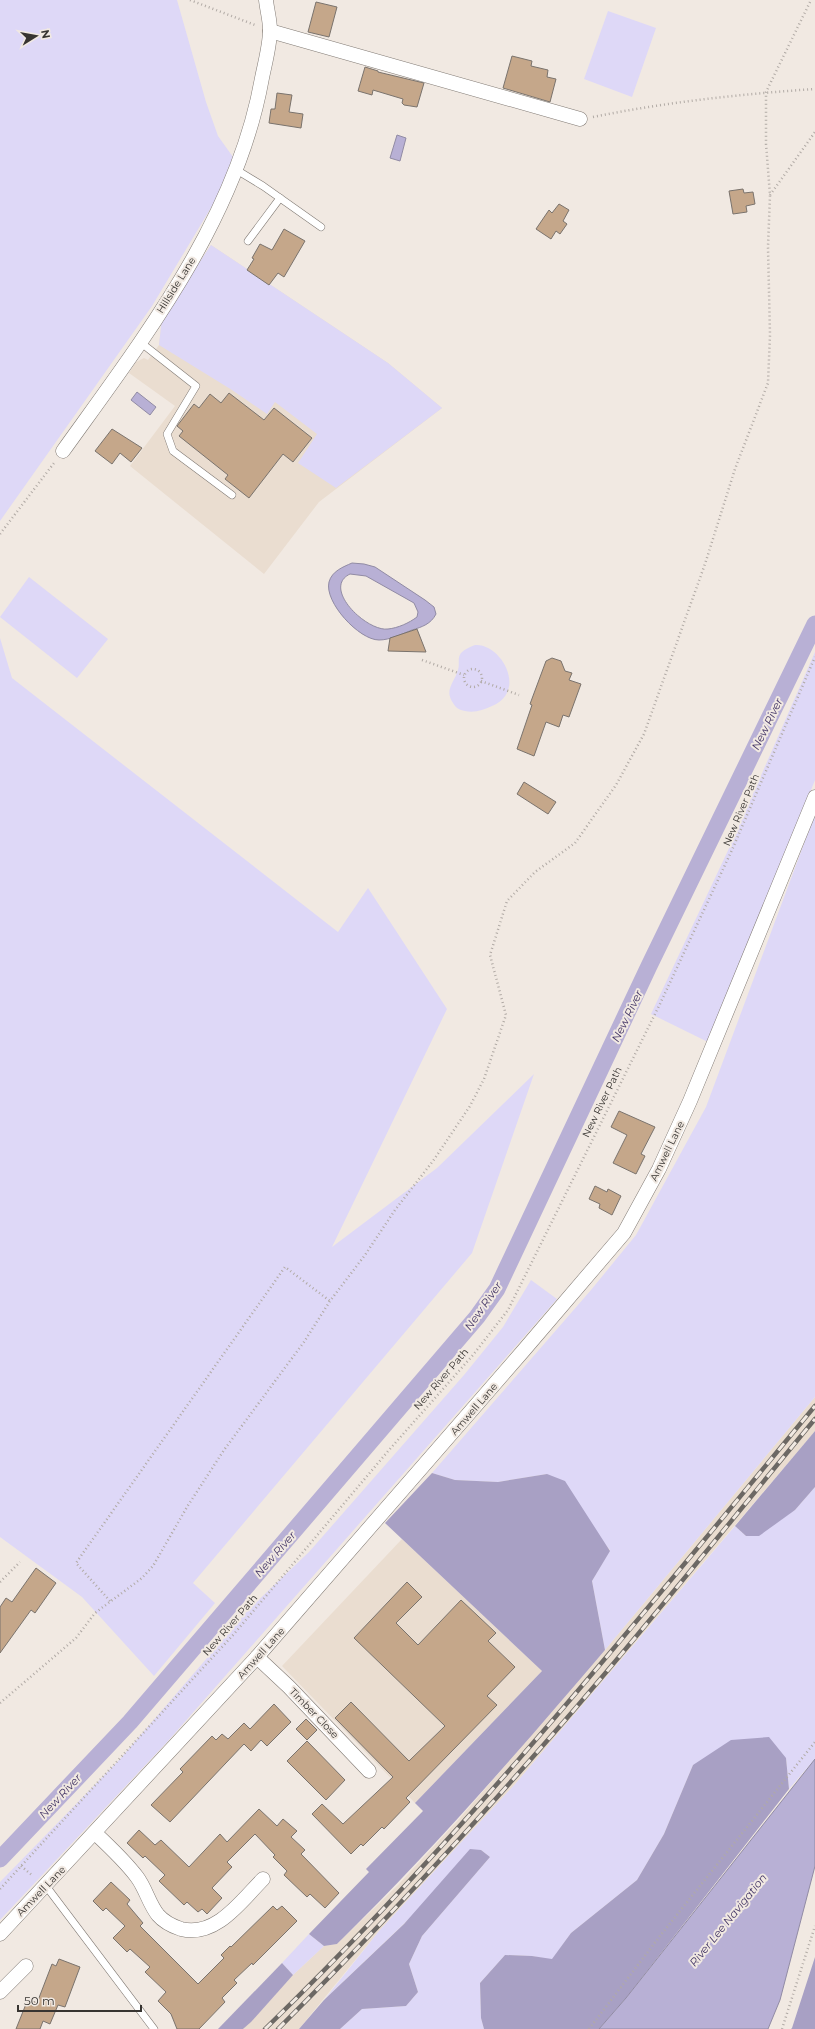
<svg xmlns="http://www.w3.org/2000/svg" width="815" height="2029" font-family="Montserrat,sans-serif">
<style>
.built{fill:#eaddd0}
.green{fill:#ded8f7}
.forest{fill:#a8a0c4}
.water{fill:#b8b0d5;stroke:#918ba4;fill-rule:evenodd}
.lines{fill:none;stroke-linecap:round;stroke-linejoin:round}
.canal{stroke:#b8b0d5;stroke-width:17}
.building{fill:#c5a78a;stroke:#7a736d}
.lane-casing{stroke:#817a74;stroke-width:8}
.street-casing{stroke:#817a74;stroke-width:15}
.path{stroke:#b1aaa5;stroke-width:2.5;stroke-dasharray:1 3;stroke-linecap:butt}
.lane{stroke:#fff;stroke-width:7}
.street{stroke:#fff;stroke-width:14}
.rail-casing{stroke:#6c6864;stroke-width:4.5}
.rail{stroke:#f1e9e2;stroke-width:3;stroke-dasharray:9;stroke-linecap:butt}
.labels{text-anchor:middle;dominant-baseline:central;stroke-width:4;stroke-linejoin:round;paint-order:stroke}
.street-label{font-size:10px;fill:#373431;stroke:#f1e9e2}
.water-label{font-size:11px;font-style:italic;fill:#433566;stroke:#f1e9e2}
</style>
<rect width="100%" height="100%" fill="#f1e9e2"/>
<!-- built -->
<g class="built">
<polygon points="211,245 388,363 442,408 319,502 264,574 130,466 175,406 129,373 136,362 144,358 148,360 159,345 162,318"/>
<polygon points="815,1397 815,1431 516,1783 379,1931 299,2029 243,2029 293,1975 324,1946 337,1944 398,1885 459,1819 605,1650"/>
<polygon points="402,1539 542,1671 415,1803 282,1666"/>
</g>
<!-- green -->
<g class="green">
<polygon points="0,0 177,0 206,102 218,136 233,157 218,196 152,306 0,521"/>
<polygon points="608,11 656,28 632,97 584,79"/>
<polygon points="211,245 388,363 442,408 336,488 298,463 317,434 275,402 267,414 232,390 159,345 162,318"/>
<polygon points="29,577 108,639 77,678 0,617"/>
<polygon points="0,638 12,678 338,932 368,888 447,1009 332,1247 437,1168 534,1074 472,1253 193,1583 215,1603 154,1676 82,1597 0,1537"/>
<path d="M475,645C501,643 528,691 492,706C483,710 475,713 465,711C459,710 456,708 453,703C444,690 454,683 458,670C460,664 457,658 461,653C465,649 470,647 475,645Z"/>
<polygon points="815,652 815,780 710,1043 651,1014 732,842"/>
<polygon points="815,814 815,1397 605,1650 592,1581 610,1550 547,1474 498,1482 455,1480 432,1473 591,1290 636,1235 706,1107"/>
<polygon points="531,1280 557,1299 168,1741 0,1920 0,1882 120,1759 251,1607 309,1552 464,1375 503,1327"/>
<polygon points="815,1487 815,1759 789,1789 786,1758 693,1765 664,1834 637,1880 571,1933 552,1960 532,1956 505,1955 480,1983 481,2018 484,2029 340,2029 362,2009 406,2006 418,1992 409,1964 422,1936 490,1857 481,1850 324,2000 379,1931 516,1783 735,1526 746,1536 795,1510"/>
<polygon points="309,1934 324,1946 293,1975 282,1963"/>
</g>
<!-- forest -->
<g class="forest">
<polygon points="815,1431 815,1487 795,1510 759,1536 746,1536 735,1526"/>
<path d="M432,1473L455,1480L498,1482L547,1474L565,1481L610,1551L592,1581L605,1650C519,1751 432,1851 337,1944L324,1946L309,1934L369,1872L366,1869L423,1811L415,1803L542,1671L385,1523Z"/>
<polygon points="769,1737 786,1758 789,1789 626,1998 599,2029 484,2029 481,2018 480,1983 505,1955 532,1956 552,1959 571,1933 637,1880 664,1834 693,1765 731,1740"/>
<polygon points="470,1849 481,1850 490,1857 422,1936 409,1964 418,1992 406,2006 362,2009 340,2029 299,2029 324,2000 404,1924"/>
<polygon points="815,1957 815,2029 791,2029 792,2028"/>
<polygon points="282,1963 293,1975 251,2022 243,2029 218,2029"/>
</g>
<!-- water -->
<g class="water">
<polygon points="397,135 406,138 400,161 390,158"/>
<polygon points="137,392 156,407 150,415 131,400"/>
<path d="M352,563L364,564L375,567L425,600L434,607L436,614C431,624 422,627 412,630C402,634 390,640 379,640C359,640 324,602 329,582C332,571 343,567 352,563ZM350,574L366,576L414,603L418,612L417,617C409,623 398,628 388,629C367,632 321,588 350,574Z"/>
<polygon points="815,1759 815,1866 780,2000 768,2029 599,2029 626,1998"/>
</g>
<g class="lines">
<!-- canal -->
<polyline class="canal" points="0,1859 130,1722 477,1317 497,1289 649,966 815,624"/>
</g>
<!-- building -->
<g class="building">
<polygon points="316,2 337,7 329,37 308,32"/>
<polygon points="512,56 532,61 531,66 548,70 547,77 556,79 550,102 503,88"/>
<polygon points="365,67 378,71 378,72 424,83 417,107 404,105 402,103 403,99 373,90 372,95 358,91"/>
<polygon points="277,93 292,95 289,112 303,114 301,128 269,123 271,109 275,109"/>
<polygon points="743,189 744,193 753,192 755,204 746,206 747,212 733,214 729,191"/>
<polygon points="559,204 569,210 563,221 567,224 560,234 556,231 551,239 536,229 549,210 552,213"/>
<polygon points="284,229 305,241 284,277 278,273 269,285 247,270 254,259 252,258 260,244 272,250"/>
<polygon points="229,393 264,420 274,408 312,438 293,462 283,454 249,498 225,479 228,475 179,436 183,431 177,426 194,404 199,408 210,394 221,403"/>
<polygon points="112,429 142,448 131,462 120,453 112,464 95,451"/>
<polygon points="417,629 426,652 388,651 390,638"/>
<polygon points="552,658 561,661 565,671 572,673 569,680 581,684 569,717 563,715 559,727 546,722 534,756 517,749 532,705 530,704 546,661"/>
<polygon points="524,782 556,802 548,814 517,794"/>
<polygon points="619,1111 655,1127 641,1154 645,1156 636,1174 613,1163 627,1135 611,1127"/>
<polygon points="595,1186 607,1192 608,1189 621,1196 612,1215 599,1208 600,1204 589,1199"/>
<polygon points="36,1568 56,1583 35,1613 31,1610 0,1653 0,1607 6,1598 12,1602"/>
<polygon points="407,1582 422,1597 396,1623 418,1645 461,1600 496,1633 488,1641 515,1667 487,1696 497,1705 406,1798 410,1802 384,1829 382,1827 363,1846 361,1844 351,1854 312,1814 322,1804 343,1824 393,1777 335,1718 351,1702 409,1761 445,1726 354,1638"/>
<polygon points="274,1704 291,1722 267,1746 261,1740 251,1751 244,1744 170,1822 151,1805 183,1772 180,1769 212,1736 216,1740 222,1734 228,1739 244,1723 250,1729"/>
<polygon points="306,1719 317,1730 307,1740 296,1729"/>
<polygon points="307,1741 345,1780 326,1800 287,1761"/>
<polygon points="259,1809 277,1826 283,1819 297,1831 291,1837 305,1850 301,1854 339,1893 325,1908 310,1894 307,1897 284,1875 287,1871 273,1857 275,1855 255,1834 227,1862 232,1867 212,1888 222,1898 207,1914 202,1909 198,1912 187,1902 184,1905 159,1881 165,1875 145,1856 143,1858 127,1843 139,1830 155,1845 161,1840 189,1867 220,1834 227,1842"/>
<polygon points="111,1882 130,1900 127,1904 143,1923 140,1926 198,1984 224,1958 221,1955 230,1946 231,1947 273,1906 277,1910 282,1906 297,1921 253,1965 252,1963 234,1980 237,1983 222,1998 225,2002 199,2029 177,2029 171,2014 158,2001 166,1992 145,1972 150,1967 130,1949 127,1952 113,1938 125,1926 106,1908 103,1911 93,1901"/>
<polygon points="59,1959 80,1967 65,2007 58,2005 50,2024 43,2021 40,2029 16,2029 28,1999 37,2003 52,1964 56,1966"/>
</g>
<g class="lines">
<!-- lane casing -->
<g class="lane-casing">
<g id="lane">
<polyline points="235,169 263,186 321,227"/>
<polyline points="248,241 280,198"/>
<polyline points="140,342 196,386 167,434 173,451 232,495"/>
<polyline points="46,1886 154,2029"/>
</g>
</g>
<!-- street casing -->
<g class="street-casing">
<g id="street">
<polyline points="270,31 580,119"/>
<path d="M63,451C144,338 237,219 262,78C265,63 270,45 270,30C270,20 267,10 266,0"/>
<polyline points="257,1657 289,1687 369,1771"/>
<path d="M95,1833C110,1847 125,1861 137,1877C146,1889 149,1904 158,1915C164,1922 172,1926 181,1929C216,1938 242,1900 263,1879"/>
<polyline points="0,1934 257,1657 524,1350 624,1233 659,1169 690,1101 815,797"/>
<polyline points="0,1992 26,1966"/>
</g>
</g>
<!-- path -->
<g class="path">
<polyline points="190,0 255,25"/>
<path d="M593,117C667,102 741,94 815,89"/>
<polyline points="770,195 815,132"/>
<polyline points="0,534 54,463"/>
<polyline points="422,660 464,675"/>
<circle cx="473" cy="678" r="9"/>
<polyline points="481,681 519,695"/>
<polyline points="0,1582 20,1562"/>
<polyline points="110,1601 76,1563 285,1267 330,1301"/>
<polyline points="0,1703 76,1638 95,1613 142,1578 153,1566 187,1507 224,1450 304,1342 330,1301 365,1255 395,1210 433,1161 470,1106 484,1079 506,1015 490,955 507,901 535,872 575,843 616,785 644,734 705,564 735,469 768,383 770,335 768,247 770,195 766,144 766,92 811,0"/>
<polyline points="21,1866 33,1876"/>
<polyline points="0,1889 234,1634 389,1450 473,1355 508,1310 659,1006 732,850 815,657"/>
<polyline points="589,2029 660,1936 815,1742"/>
<polyline points="782,2029 815,1926"/>
</g>
<!-- lane -->
<use href="#lane" class="lane"/>
<!-- street -->
<use href="#street" class="street"/>
<!-- rail casing -->
<g class="rail-casing">
<g id="rail">
<path d="M265,2029C464,1836 638,1620 815,1406"/>
<path d="M278,2029C378,1929 474,1825 567,1718C652,1620 732,1519 815,1419"/>
</g>
</g>
<!-- rail -->
<use href="#rail" class="rail"/>
</g>
<g class="labels">
<!-- street labels -->
<g class="street-label">
<text transform="translate(176 285) rotate(-58)">Hillside Lane</text>
<text transform="translate(741 810) rotate(-67)">New River Path</text>
<text transform="translate(602 1102) rotate(-64)">New River Path</text>
<text transform="translate(667 1151) rotate(-64)">Amwell Lane</text>
<text transform="translate(441 1379) rotate(-49)">New River Path</text>
<text transform="translate(474 1409) rotate(-49)">Amwell Lane</text>
<text transform="translate(230 1625) rotate(-49)">New River Path</text>
<text transform="translate(261 1653) rotate(-48)">Amwell Lane</text>
<text transform="translate(314 1713) rotate(46)">Timber Close</text>
<text transform="translate(41 1891) rotate(-46)">Amwell Lane</text>
</g>
<!-- water labels -->
<g class="water-label">
<text transform="translate(767 724) rotate(-64)">New River</text>
<text transform="translate(627 1016) rotate(-64)">New River</text>
<text transform="translate(483 1306) rotate(-55)">New River</text>
<text transform="translate(275 1554) rotate(-49)">New River</text>
<text transform="translate(60 1796) rotate(-47)">New River</text>
<text transform="translate(728 1920) rotate(-51)">River Lee Navigation</text>
</g>
</g>
<!-- north arrow -->
<g transform="translate(36 36) rotate(79)" stroke="#f1e9e2" stroke-width="3" paint-order="stroke">
<path d="M0-3L7 15L0 10L-7 15Z" fill="#373431"/>
<text y="-6" font-size="11" font-weight="bold" text-anchor="middle" fill="#373431">N</text>
</g>
<!-- scale -->
<path d="M18 2005v6h123v-6" fill="none" stroke="#373431" stroke-width="2"/>
<text x="24" y="2005" font-size="12" fill="#373431" stroke="#f1e9e2" stroke-width="3" paint-order="stroke">50 m</text>
</svg>
